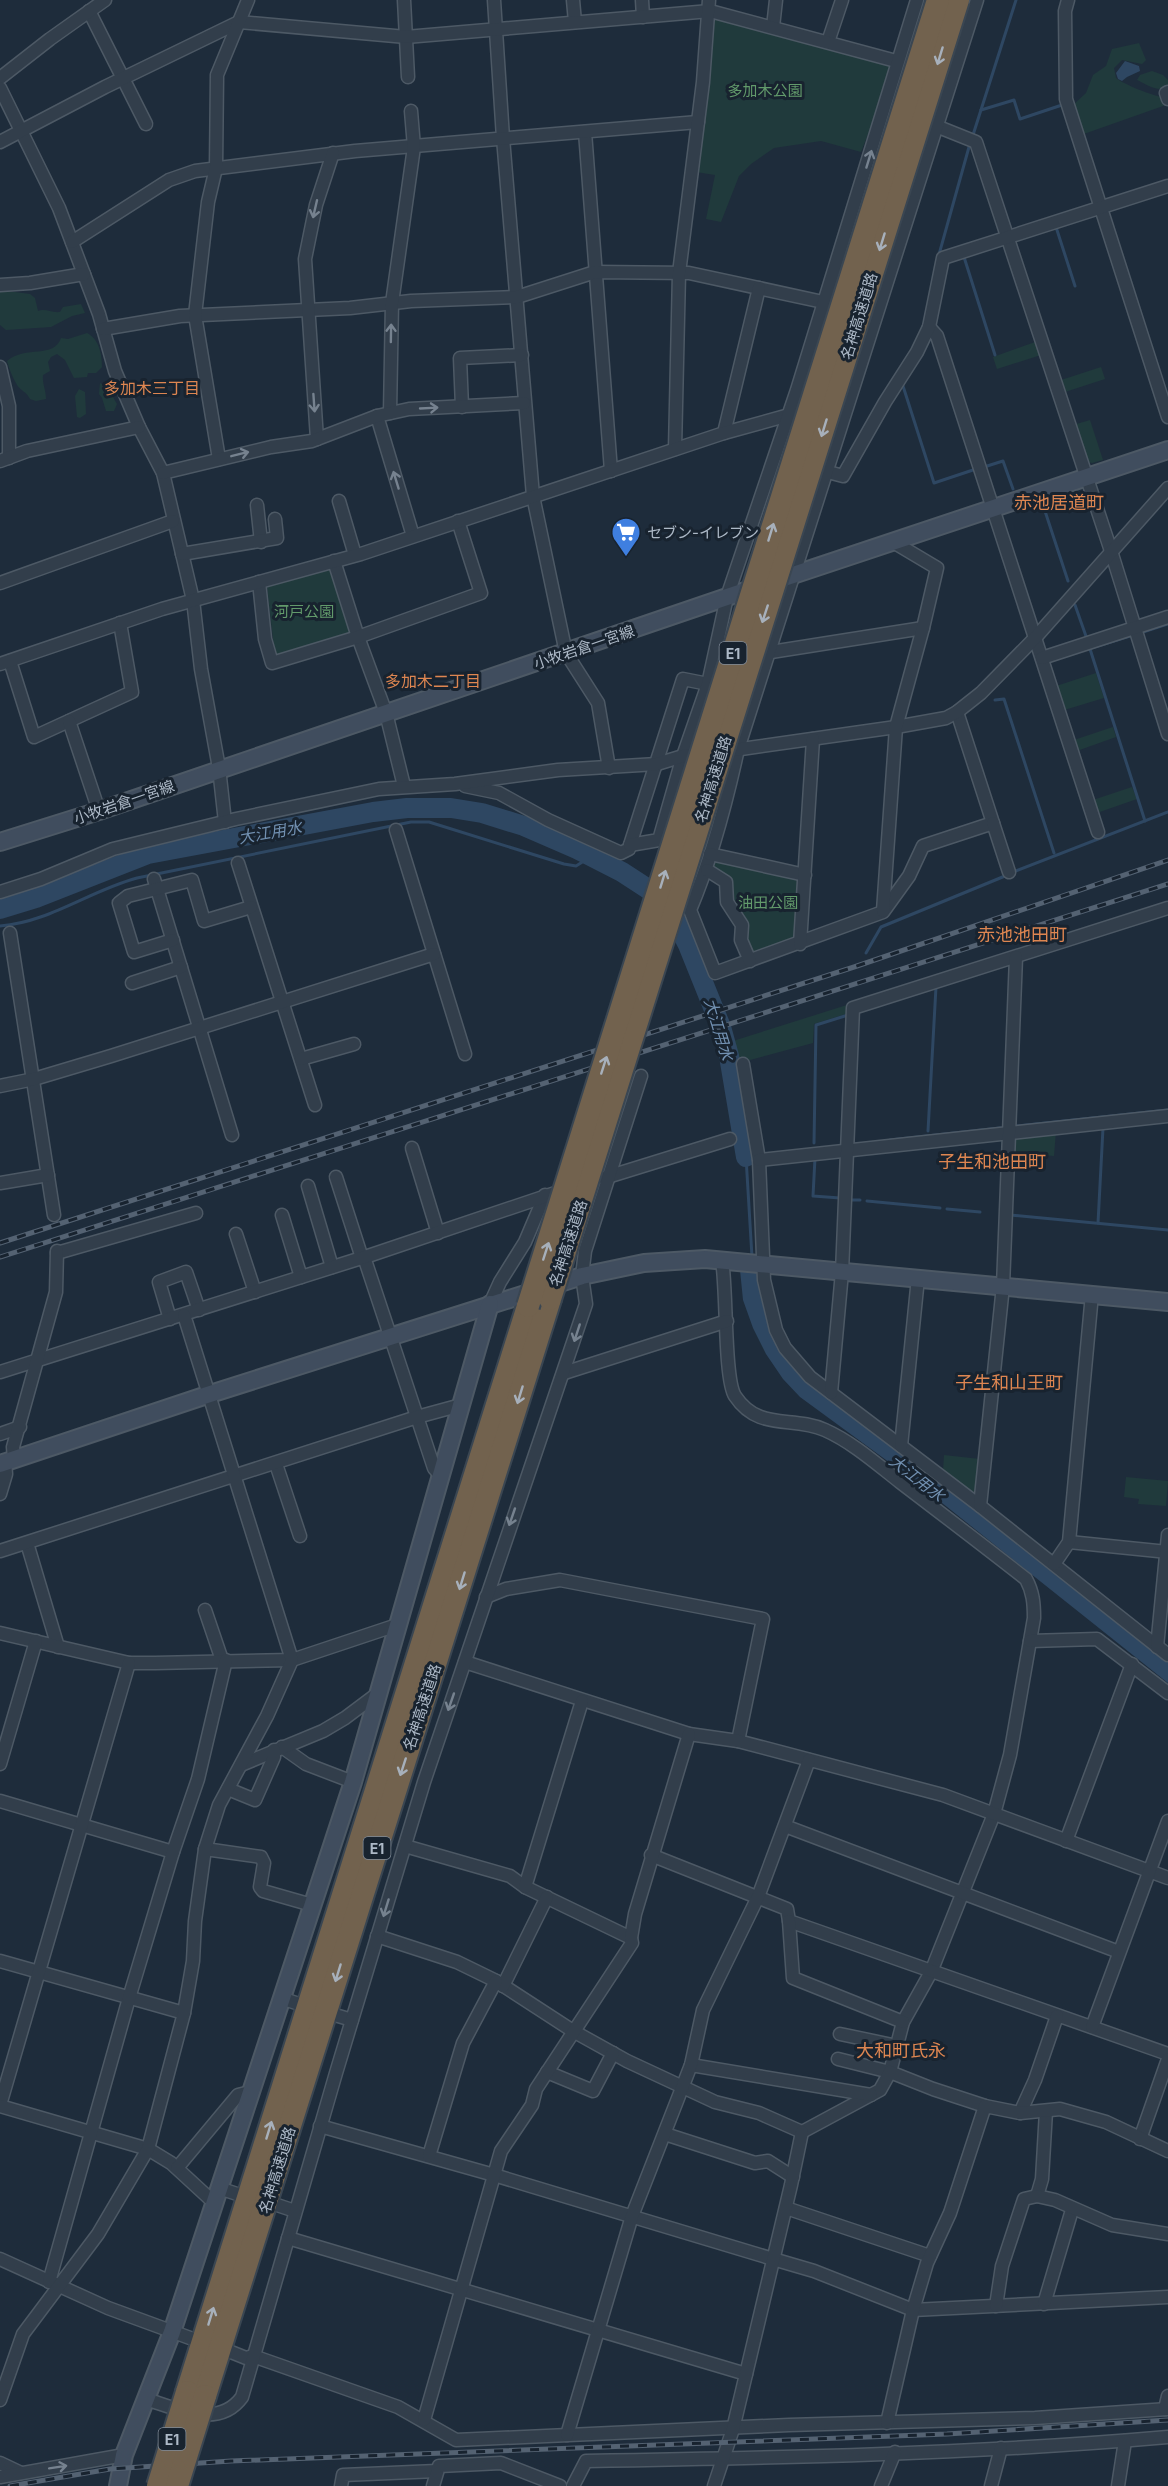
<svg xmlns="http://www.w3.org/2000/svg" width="1168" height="2486" font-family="Inter,'Noto Sans JP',sans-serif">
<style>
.green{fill:#203a3c}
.water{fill:#2e4762}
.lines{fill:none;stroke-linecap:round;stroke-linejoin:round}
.stream{stroke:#2e4762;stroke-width:3}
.river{stroke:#2e4762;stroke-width:20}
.street-casing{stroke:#4d5965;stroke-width:15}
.secondary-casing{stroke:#4d5965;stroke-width:20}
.highway-casing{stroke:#3a4652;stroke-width:26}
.street{stroke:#323e4b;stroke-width:12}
.secondary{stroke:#404d5e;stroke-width:16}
.highway{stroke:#72624e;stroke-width:22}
.rail-casing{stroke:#546272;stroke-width:5}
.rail{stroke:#18232f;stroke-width:3;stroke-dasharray:9;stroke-linecap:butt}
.highway-bridge-casing{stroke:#3a4652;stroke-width:26;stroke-linecap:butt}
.highway-bridge{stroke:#72624e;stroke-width:22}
.oneway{stroke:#a7b0bb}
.oneway2{stroke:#76828f}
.labels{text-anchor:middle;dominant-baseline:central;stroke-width:6;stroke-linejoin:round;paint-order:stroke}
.shield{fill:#18232f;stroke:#808c99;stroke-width:1.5}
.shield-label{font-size:14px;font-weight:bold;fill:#adb9c7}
.park-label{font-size:15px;fill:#629a6b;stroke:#18232f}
.street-label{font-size:15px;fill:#adb9c7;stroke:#18232f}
.poi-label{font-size:15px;fill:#adb9c7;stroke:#18232f;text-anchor:start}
.neighbourhood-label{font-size:16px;fill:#de8651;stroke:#18232f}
.water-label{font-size:16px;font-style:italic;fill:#7291b2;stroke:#18232f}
.quarter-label{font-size:18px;fill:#de8651;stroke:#18232f}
</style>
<rect width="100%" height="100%" fill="#1e2c3b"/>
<!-- green -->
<g class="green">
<polygon points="714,15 895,66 861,152 821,141 774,148 751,164 739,176 721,222 706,219 715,175 696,172"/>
<path d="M1139,43L1146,60L1142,64L1122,60L1114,68L1116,78C1123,84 1153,96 1163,97L1166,105L1081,135L1072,106L1086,93L1093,75L1106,66L1112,49Z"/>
<path d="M1152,71L1163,75L1168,80V87C1158,93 1146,84 1137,80L1140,75Z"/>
<path d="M0,290L30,294L35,298L38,311C45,308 51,313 60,312L63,307L81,304L85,313L72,316L51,327L6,330L0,325Z"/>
<path d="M87,333C99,339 102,354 102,367L96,373H88L87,377L74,378L65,360L57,354L51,357L48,362L50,371L43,375C42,383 46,390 46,399L36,401L30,399C27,392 21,391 17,385C13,378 9,369 7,361C26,345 54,359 61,338L68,339Z"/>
<polygon points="1038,341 1041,355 997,369 993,357"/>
<polygon points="1101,367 1105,379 1062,393 1058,381"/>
<path d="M100,383C110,387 112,396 117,404L114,411H106L102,398L99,394Z"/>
<polygon points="79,389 85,392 86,414 80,418 77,417 75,396"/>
<polygon points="1090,420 1103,460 1092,463 1085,461 1073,425"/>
<polygon points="329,568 351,633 275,656 267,587"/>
<polygon points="1096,673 1104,698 1061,711 1053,687"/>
<polygon points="1113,727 1116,737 1074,752 1071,741"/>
<polygon points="1132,787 1137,799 1094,814 1090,801"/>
<polygon points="714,860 798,878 794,940 754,954 712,867"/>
<polygon points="850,1004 849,1013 814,1024 813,1043 739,1063 733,1041"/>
<polygon points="1056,1131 1054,1156 1010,1152 1013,1137"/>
<polygon points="944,1455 980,1459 977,1491 972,1494 943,1471"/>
<polygon points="1126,1477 1168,1481 1166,1506 1138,1504 1139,1499 1124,1497"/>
</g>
<!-- water -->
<g class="water">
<polygon points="1125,61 1139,66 1140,71 1127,77 1122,81 1118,79 1116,73"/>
<path d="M739,1260L756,1261V1273C762,1280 761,1288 762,1296C765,1316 774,1333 783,1351L1168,1661V1683L912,1479L800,1397L783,1379L766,1354L753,1328L743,1300Z"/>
</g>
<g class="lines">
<!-- stream -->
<g class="stream">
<polyline points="981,110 1014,100 1020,119 1062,105"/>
<polyline points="973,135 1016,0"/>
<polyline points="1054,228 1056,227 1075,286"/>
<polyline points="964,257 995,355"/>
<polyline points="938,258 969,147"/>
<polyline points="903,386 934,483 976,469"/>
<polyline points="984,467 1003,461 1013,489"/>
<polyline points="1043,505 1068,581"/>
<polyline points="1075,605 1087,639"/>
<polyline points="1143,632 1168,624"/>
<polyline points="1088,649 1130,636"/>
<polyline points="1090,649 1145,821"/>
<polyline points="995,700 1004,699 1054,853"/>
<polyline points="1013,872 1168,812"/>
<path d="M0,926C50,922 89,891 137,878L411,822H429L564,864L576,866L592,856"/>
<polyline points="866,953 881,927 1005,876"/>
<polyline points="1017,1126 1168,1110"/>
<polyline points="928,1131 936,987"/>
<polyline points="890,1140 1000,1128"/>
<polyline points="814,1143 816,1025 848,1015"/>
<polyline points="746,1157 752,1257"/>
<polyline points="815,1158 813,1196 840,1198"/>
<polyline points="852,1200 860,1200"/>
<polyline points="867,1201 940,1208"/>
<polyline points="947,1209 980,1212"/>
<polyline points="1010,1215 1168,1230"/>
<polyline points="1098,1223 1103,1128"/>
</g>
<!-- river -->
<polyline class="river" points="0,909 36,898 148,854 373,812 407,808 451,808 482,813 524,826 577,849 622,872 665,900 688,945 721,1027 729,1056 746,1157"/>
<!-- street casing -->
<g class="street-casing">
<g id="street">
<polyline points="404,0 408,77"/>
<polyline points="494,0 503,138 533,496 566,653 598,703 609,768"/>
<polyline points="573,0 575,22"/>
<polyline points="642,0 643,17"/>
<polyline points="1068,0 1065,11 1066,99 1168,417"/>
<polyline points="89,11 146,124"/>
<polyline points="773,27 776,0"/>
<polyline points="828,42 842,0"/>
<polyline points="0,78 50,39 105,0"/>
<polyline points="0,88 59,208 99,314 115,371 139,427 163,473 193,600 201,669 219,768 225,822"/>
<polyline points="1168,92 1166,93 1168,99"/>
<polyline points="936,126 976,142 1111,551 1168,734"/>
<polyline points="585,132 611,471"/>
<polyline points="0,142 105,87 239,22 406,37 710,11 896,61"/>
<polyline points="72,242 169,180 195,171 355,151 698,122"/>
<polyline points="0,285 30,283 84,274"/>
<polyline points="929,327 937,336 1098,832"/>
<polyline points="103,329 180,316 350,308 411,301 517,297 595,272 689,273 823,302"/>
<polyline points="0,367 9,406 9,458"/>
<polyline points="462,407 460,358 522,355"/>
<polyline points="390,413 392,303 414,147 411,111"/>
<polyline points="377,416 413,536"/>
<polyline points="724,433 759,288"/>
<polyline points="317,439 305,259 316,205 333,153"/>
<polyline points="675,449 679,273 703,82 709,0"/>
<polyline points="219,459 195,315 208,202 216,168 217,75 248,0"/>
<polyline points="0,461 27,451 139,427"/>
<polyline points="828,472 843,476 885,402 917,352 929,327 943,258 1168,186"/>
<polyline points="163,473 271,447 312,441 377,416 409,409 524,403"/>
<polyline points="339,501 355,555"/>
<polyline points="257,505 261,542"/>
<polyline points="182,554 277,538 275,519"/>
<polyline points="334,561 358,637 386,713 404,786"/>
<polyline points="259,582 265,639 272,663 358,637 481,593 458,521"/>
<polyline points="0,583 173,521"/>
<polyline points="771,652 923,628"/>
<polyline points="1042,658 1168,617"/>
<polyline points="10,661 34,737 132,692 120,623"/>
<polyline points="0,664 162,609 361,554 724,433 789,415"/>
<path d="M957,712L993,823L923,846L909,876L883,912L715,973L690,910C712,858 726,804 738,749L977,0"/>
<polyline points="69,721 99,811"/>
<polyline points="734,750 896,727 946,718 957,712 981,693 1035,638 1168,488"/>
<polyline points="465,786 499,793 548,820 621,853 629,849 630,845 683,679 708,684"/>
<polyline points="993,823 1009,872"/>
<polyline points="396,830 465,1054"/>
<polyline points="630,845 659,840 683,756 708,684 727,597 797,390 917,0"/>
<polyline points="710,854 805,875"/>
<polyline points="238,863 315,1105"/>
<polyline points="707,870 726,882 727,902 742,925 741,940 750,961"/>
<polyline points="154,879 232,1135"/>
<polyline points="0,892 41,879 113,849 236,819 379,789 455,784 558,770 657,764 683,756 704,753"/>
<polyline points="883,911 896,727 923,628 937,568 895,543"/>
<polyline points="10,933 54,1215"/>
<polyline points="173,940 134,952 119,903 128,896 192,880 204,921 251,907"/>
<polyline points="800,944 813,739"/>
<polyline points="132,983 181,967"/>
<polyline points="301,1059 354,1044"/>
<polyline points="743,1064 759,1160 764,1280 776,1330 785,1348 810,1377 980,1506 1168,1655"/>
<polyline points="0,1086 34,1079 111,1056 434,954"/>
<polyline points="412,1148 438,1233"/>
<polyline points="759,1160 1168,1116"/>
<polyline points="336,1177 362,1258"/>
<polyline points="604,1178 730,1139"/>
<polyline points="0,1183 48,1175"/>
<polyline points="308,1186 332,1267"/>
<polyline points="282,1215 301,1277"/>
<polyline points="236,1234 255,1292"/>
<polyline points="57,1253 196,1213"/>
<polyline points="364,1257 434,1468 440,1475"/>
<path d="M722,1261C727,1288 724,1379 735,1396C759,1432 792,1415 825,1430C852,1442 877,1464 900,1482C942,1514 984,1546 1026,1579C1033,1592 1034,1603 1034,1618L1010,1755L994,1814L931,1972L903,2022L890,2072L838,2059"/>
<polyline points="490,1304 500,1282 525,1242 545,1195"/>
<polyline points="170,1319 159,1282 186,1272 199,1310"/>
<polyline points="0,1372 371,1255 567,1189"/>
<polyline points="564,1373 727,1321"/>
<polyline points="831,1393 842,1272 853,1008 1168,908"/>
<polyline points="0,1434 20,1427"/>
<polyline points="901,1446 918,1278"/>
<polyline points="14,1459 13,1447 56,1292 57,1251"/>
<polyline points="276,1464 300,1536"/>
<polyline points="0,1494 6,1474 5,1462"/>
<polyline points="980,1506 1003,1286 1016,957"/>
<polyline points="1069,1542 1168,1552"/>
<polyline points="27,1543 58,1647"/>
<polyline points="0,1551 417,1417 461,1405"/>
<polyline points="1054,1564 1069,1542 1092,1294"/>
<polyline points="486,1597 506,1589 560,1580 763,1619 738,1741"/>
<polyline points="205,1610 222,1660"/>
<polyline points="0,1633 129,1663 155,1663 292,1660 397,1625"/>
<polyline points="1030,1641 1097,1639 1168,1693"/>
<polyline points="1157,1647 1168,1535"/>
<polyline points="465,1662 689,1734 738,1741 943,1795 1168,1878"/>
<polyline points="282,1747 306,1764 353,1782"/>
<polyline points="0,1764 36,1641"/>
<polyline points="241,1765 323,1731 345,1718 377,1694"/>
<polyline points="228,1789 255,1800 274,1757 274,1750"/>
<polyline points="0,1801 173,1852"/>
<polyline points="785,1826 1119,1952"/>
<polyline points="1066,1841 1132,1664"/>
<polyline points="405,1846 510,1876 525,1887 631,1938"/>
<polyline points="205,1849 261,1857 264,1863 260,1887 263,1891 312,1905"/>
<polyline points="651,1855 787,1909 789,1921 1168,2054"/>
<polyline points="525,1887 582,1701"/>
<polyline points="789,1921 793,1978 903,2022"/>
<polyline points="377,1936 457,1962 496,1981 573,2031 627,2061 715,2102 759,2113 802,2132 880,2090 890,2072 933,2089 985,2106"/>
<polyline points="0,1961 184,2013"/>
<polyline points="503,1986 547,1897"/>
<polyline points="281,1998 296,2003"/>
<polyline points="335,2015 352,2020"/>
<polyline points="1092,2027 1168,1821"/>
<polyline points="840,2034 897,2046"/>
<polyline points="691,2065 871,2095"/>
<polyline points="547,2072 593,2091 613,2053"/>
<polyline points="0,2105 129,1663"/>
<polyline points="0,2106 148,2149 171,2163 209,2198 215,2201"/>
<polyline points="1020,2113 1035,2080 1057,2016"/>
<polyline points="320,2126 494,2175 773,2259 814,2271 913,2310 1168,2297"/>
<polyline points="665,2134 755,2163 768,2161 793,2177"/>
<polyline points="1140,2139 1168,2059"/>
<polyline points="429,2156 463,2043 496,1981"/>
<polyline points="177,2168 238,2095 250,2092"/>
<polyline points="219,2188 237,2194"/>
<polyline points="1037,2196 1042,2179 1046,2111"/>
<polyline points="277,2205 295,2211"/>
<polyline points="786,2208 930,2256"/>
<polyline points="288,2238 746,2374"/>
<polyline points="0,2259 108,2308 190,2338"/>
<polyline points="49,2282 129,1998 173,1852 198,1779 226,1660"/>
<polyline points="1044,2304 1072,2210"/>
<polyline points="996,2306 1002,2266 1024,2199 1037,2196 1055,2200 1112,2225 1168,2234"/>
<polyline points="231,2352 246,2358 253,2356 398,2407 456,2440 789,2425 1035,2418 1168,2409"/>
<path d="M146,2399C178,2409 219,2429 242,2397L336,2073L424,1782L586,1304L582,1276L585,1251L641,1076"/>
<polyline points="0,2400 23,2334 98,2234 148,2149 184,2013 193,1961 195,1921 205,1849 219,1805 267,1716 292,1660 184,1315"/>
<polyline points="1165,2409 1168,2396"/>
<polyline points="424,2420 501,2151 532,2105 536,2089 632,1943 631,1938 635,1914 689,1734"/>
<polyline points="887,2423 913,2310 927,2263 950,2213 985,2106 1020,2113 1060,2109 1106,2122 1168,2151"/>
<polyline points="567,2435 632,2216 691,2065 703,2010 758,1897 809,1760"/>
<polyline points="0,2463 21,2473"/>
<polyline points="0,2477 124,2455"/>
<polyline points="341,2486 343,2475 437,2471"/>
<polyline points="433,2486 439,2466 501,2463 560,2486"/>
<path d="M573,2486L586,2461C780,2458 975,2454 1168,2437"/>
<polyline points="714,2486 733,2429 791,2185 802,2132"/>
<polyline points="881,2486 895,2452"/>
<polyline points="991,2486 1001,2448"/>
<polyline points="1118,2486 1125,2441"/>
</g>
</g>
<!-- secondary casing -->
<g class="secondary-casing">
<g id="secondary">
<polyline points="0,842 99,811 727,597 1168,450"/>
<polyline points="0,1464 207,1395 582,1276 644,1263 705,1259 1168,1302"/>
<polyline points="118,2486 124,2455 172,2332 353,1782 490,1304"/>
</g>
</g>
<!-- highway casing -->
<g class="highway-casing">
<g id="highway">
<polyline points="187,2392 528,1306"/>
<polyline points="205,2396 550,1299"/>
</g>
</g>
<!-- street -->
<use href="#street" class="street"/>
<!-- secondary -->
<use href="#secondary" class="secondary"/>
<!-- highway -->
<use href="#highway" class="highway"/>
<!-- rail casing -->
<g class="rail-casing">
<g id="rail">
<polyline points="0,1243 854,967 1168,860"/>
<polyline points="0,1257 1168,884"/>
<polyline points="10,2486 110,2469 231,2461 947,2434 1168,2420"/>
</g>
</g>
<!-- rail -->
<use href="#rail" class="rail"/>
<!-- highway-bridge casing -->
<g class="highway-bridge-casing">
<g id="highway-bridge">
<polyline points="550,1299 958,0"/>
<polyline points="528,1306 938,0"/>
<polyline points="158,2486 187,2392"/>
<polyline points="177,2486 205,2396"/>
</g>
</g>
<!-- highway-bridge -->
<use href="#highway-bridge" class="highway-bridge"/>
</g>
<!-- one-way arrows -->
<defs><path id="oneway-shaft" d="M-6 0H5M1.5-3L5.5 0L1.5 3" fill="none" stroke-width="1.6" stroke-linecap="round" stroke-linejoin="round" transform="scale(1.5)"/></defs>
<g class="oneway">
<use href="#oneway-shaft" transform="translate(940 56) rotate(107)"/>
<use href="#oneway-shaft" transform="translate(882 242) rotate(107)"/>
<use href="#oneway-shaft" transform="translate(824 428) rotate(107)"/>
<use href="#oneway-shaft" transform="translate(771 532) rotate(-73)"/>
<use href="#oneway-shaft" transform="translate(765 614) rotate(108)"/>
<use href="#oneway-shaft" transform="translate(663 879) rotate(-73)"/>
<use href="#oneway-shaft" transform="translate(604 1065) rotate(-72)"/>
<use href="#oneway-shaft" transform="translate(546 1251) rotate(-72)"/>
<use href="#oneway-shaft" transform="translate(520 1395) rotate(107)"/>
<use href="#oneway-shaft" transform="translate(462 1581) rotate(107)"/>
<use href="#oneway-shaft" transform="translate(403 1767) rotate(108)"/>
<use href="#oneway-shaft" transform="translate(338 1973) rotate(107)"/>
<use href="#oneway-shaft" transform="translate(269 2130) rotate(-73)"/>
<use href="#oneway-shaft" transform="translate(211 2316) rotate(-73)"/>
</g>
<g class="oneway2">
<use href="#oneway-shaft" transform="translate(869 159) rotate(-73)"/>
<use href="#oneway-shaft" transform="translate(315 209) rotate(103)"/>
<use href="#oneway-shaft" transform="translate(391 333) rotate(-89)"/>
<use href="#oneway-shaft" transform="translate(314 403) rotate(86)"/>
<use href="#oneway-shaft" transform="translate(429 408) rotate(-3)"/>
<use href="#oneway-shaft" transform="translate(240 454) rotate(-14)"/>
<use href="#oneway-shaft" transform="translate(396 480) rotate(-107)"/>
<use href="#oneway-shaft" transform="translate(577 1333) rotate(108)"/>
<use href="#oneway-shaft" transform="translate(512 1517) rotate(109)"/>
<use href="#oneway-shaft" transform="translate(451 1702) rotate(109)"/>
<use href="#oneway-shaft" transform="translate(386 1908) rotate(107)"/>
<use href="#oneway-shaft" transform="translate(58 2467) rotate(-9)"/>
</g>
<!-- icons -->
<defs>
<g id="supermarket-pin" transform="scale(1.5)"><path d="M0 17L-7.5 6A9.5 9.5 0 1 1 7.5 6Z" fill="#3f7fe0" stroke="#18232f"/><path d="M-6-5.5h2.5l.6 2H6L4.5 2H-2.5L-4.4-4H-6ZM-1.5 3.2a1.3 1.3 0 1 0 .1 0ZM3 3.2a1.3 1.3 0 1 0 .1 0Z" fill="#fff"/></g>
</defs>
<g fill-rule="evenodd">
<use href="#supermarket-pin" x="626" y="532"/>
</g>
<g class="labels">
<!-- shield labels -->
<g class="shield">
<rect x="719.5" y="642" width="27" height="22" rx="4.5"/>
<rect x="363.5" y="1837" width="27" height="22" rx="4.5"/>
<rect x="158.5" y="2428" width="27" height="22" rx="4.5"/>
</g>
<g class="shield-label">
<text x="733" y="653">E1</text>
<text x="377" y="1848">E1</text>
<text x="172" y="2439">E1</text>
</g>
<!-- park labels -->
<g class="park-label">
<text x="765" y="90">多加木公園</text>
<text x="304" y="611">河戸公園</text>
<text x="768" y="902">油田公園</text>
</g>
<!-- street labels -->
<g class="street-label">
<text transform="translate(859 316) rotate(-73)">名神高速道路</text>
<text transform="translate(584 647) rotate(-19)">小牧岩倉一宮線</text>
<text transform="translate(713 779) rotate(-73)">名神高速道路</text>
<text transform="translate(124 802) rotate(-19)">小牧岩倉一宮線</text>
<text transform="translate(568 1243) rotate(-72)">名神高速道路</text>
<text transform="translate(422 1707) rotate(-72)">名神高速道路</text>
<text transform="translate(277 2170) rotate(-73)">名神高速道路</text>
</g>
<!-- poi labels -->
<g class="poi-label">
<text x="647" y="532">セブン-イレブン</text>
</g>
<!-- neighbourhood labels -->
<g class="neighbourhood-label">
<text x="152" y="388">多加木三丁目</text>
<text x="433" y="681">多加木二丁目</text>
</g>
<!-- water labels -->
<g class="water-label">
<text transform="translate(270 832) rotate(-10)">大江用水</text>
<text transform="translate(719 1029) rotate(73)">大江用水</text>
<text transform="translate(917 1478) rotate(38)">大江用水</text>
</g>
<!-- quarter labels -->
<g class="quarter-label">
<text x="1059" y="502">赤池居道町</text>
<text x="1022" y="934">赤池池田町</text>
<text x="992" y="1161">子生和池田町</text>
<text x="1009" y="1382">子生和山王町</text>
<text x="901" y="2050">大和町氏永</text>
</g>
</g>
</svg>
